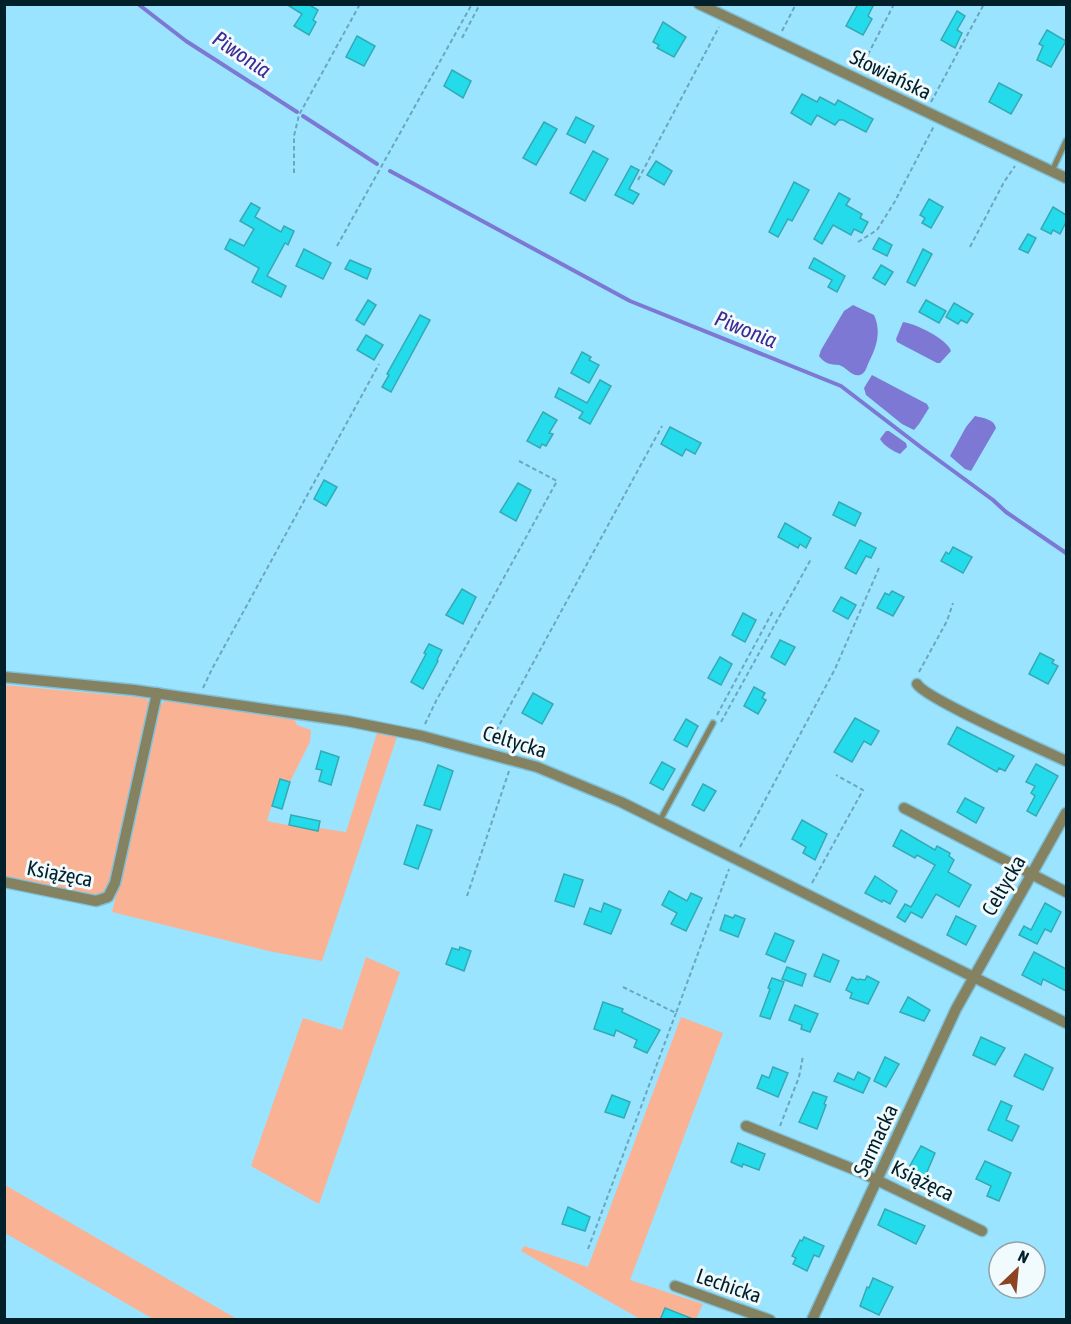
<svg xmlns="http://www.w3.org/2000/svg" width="1071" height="1324" font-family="'Asap Condensed',sans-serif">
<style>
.green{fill:#fab294}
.water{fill:#7c78d3}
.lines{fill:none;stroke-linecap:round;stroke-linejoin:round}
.stream{stroke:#7c78d3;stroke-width:4}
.building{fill:#23dbea;stroke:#35a9b4;stroke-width:1.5}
.service-casing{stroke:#7fc1d9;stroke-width:8}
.minor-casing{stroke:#7fc1d9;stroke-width:13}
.path{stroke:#6ba6bc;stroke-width:2;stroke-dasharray:4.5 3;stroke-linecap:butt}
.service{stroke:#858262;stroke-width:5}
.minor{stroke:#858262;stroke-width:10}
.labels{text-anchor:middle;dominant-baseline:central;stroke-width:6;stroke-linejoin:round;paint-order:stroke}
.street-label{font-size:21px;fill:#02202a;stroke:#f1fafd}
.water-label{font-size:22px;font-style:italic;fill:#3d2a94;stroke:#f1fafd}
</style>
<rect width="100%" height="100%" fill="#9be4ff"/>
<!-- green -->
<g class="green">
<polygon points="4,685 146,698 150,703 117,861 106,892 100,896 92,896 5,879"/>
<polygon points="166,700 294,718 297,725 311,730 310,742 290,782 280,779 267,821 318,831 319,828 346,832 377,733 397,737 322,961 273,952 112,912 160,705"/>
<polygon points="366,957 400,972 319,1204 251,1166 303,1018 342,1030"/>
<polygon points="681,1017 723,1033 630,1280 703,1304 696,1319 640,1319 521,1251 524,1246 588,1267"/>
<polygon points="4,1185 5,1185 237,1319 153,1319 5,1233"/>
</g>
<!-- water -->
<g class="water">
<path d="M853,305L874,315C882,333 876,348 868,364C866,369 865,373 860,375C852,377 846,367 839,365C830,364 826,365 819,356L821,350L844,311Z"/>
<path d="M903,322C916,324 946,338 951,351L940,363H937L897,342L896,339Z"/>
<polygon points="872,375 927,404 929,408 919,424 914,430 902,424 866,395 864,388"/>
<path d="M975,416C983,418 994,419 996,428L971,471L965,469L950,456L966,427Z"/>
<path d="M886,431H889L906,443L907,447L900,454C893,451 884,446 880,439Z"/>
</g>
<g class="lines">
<!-- stream -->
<g class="stream">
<polyline points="138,4 186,41 297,112"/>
<polyline points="303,116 377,164"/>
<polyline points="390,171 630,301 841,386 922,448 993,500 1006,512 1066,553"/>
</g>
</g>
<!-- building -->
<g class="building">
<polygon points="286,4 308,4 318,10 313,20 316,22 309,35 294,26 302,14"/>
<polygon points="858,4 874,4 868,16 872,19 863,35 846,26"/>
<polygon points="957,11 965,16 957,30 962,33 955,48 941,40"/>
<polygon points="663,22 686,37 674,57 657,48 659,45 653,42"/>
<polygon points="1047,30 1066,41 1051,67 1037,60 1043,46 1039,44"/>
<polygon points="357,36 375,46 364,66 346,57"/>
<polygon points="452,70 471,81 463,98 444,86"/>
<polygon points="999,83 1022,95 1011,114 989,102"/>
<polygon points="802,94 817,102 820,97 835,105 838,100 873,119 866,132 843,120 839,120 835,125 817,115 811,125 791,113"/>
<polygon points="576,117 594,126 585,143 567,134"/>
<polygon points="544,122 557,129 536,165 523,158"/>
<polygon points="593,151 608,159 585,201 570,193"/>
<polygon points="656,161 672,171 664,185 647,175"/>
<polygon points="631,166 639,170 629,189 639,194 633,204 615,195"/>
<polygon points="794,182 809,190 792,221 788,219 778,237 769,232"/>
<polygon points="839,193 850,199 846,205 862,214 860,218 868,222 862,233 854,229 851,235 833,225 822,244 814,239"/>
<polygon points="929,199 943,207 931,228 922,223 925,218 920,215"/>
<polygon points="251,203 260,208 255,217 281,232 284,226 294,231 288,245 285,243 267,276 286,286 281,297 252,282 259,268 225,249 230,239 244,246 254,229 240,221"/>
<polygon points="1053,207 1066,215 1066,222 1060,234 1053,230 1051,234 1041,229"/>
<polygon points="1028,234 1036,238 1028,253 1019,249"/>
<polygon points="879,238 892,245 887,256 873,249"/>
<polygon points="304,249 331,263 323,279 296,266"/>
<polygon points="923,249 932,254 915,286 907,282"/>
<polygon points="814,258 845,276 837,292 828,287 832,280 809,268"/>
<polygon points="350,260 371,269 367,279 345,269"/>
<polygon points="881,265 893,272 885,285 873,278"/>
<polygon points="368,300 376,305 364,325 356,320"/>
<polygon points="926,300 946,311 939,323 919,312"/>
<polygon points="954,303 973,314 967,323 961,320 958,324 946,317"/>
<polygon points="420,315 430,320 391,392 382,387 389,375 387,374"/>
<polygon points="366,335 383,345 374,360 357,350"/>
<polygon points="582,352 591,357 589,360 599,365 589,383 571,373"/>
<polygon points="600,380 611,386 590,424 579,418 583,412 555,397 559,388 587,403"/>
<polygon points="543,412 557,420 549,433 553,434 546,446 542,444 540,448 527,441"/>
<polygon points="670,427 701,443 695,454 686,449 682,456 661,444"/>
<polygon points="324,480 337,487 326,506 314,499"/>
<polygon points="518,483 531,490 516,521 500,512"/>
<polygon points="839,502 861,513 855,526 833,515"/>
<polygon points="785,523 811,538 806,548 800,544 798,548 778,537"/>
<polygon points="860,540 876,548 871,558 866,556 856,574 845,568"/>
<polygon points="953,547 972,557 963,573 941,561 946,552 949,554"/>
<polygon points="462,589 476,597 463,624 446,615"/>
<polygon points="892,591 904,597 893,616 877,608 885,593 889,595"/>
<polygon points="841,597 856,605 848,619 833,611"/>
<polygon points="743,613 756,620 745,642 732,635"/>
<polygon points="780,640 795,647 785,665 771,657"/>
<polygon points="429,644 442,650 437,660 438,661 423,689 411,682 426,654 424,653"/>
<polygon points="1040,653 1054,660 1052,663 1058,666 1048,684 1029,674"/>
<polygon points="720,657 732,664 721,685 708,678"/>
<polygon points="754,687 765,693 762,698 766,700 758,714 744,706"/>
<polygon points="533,693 553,704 542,724 522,713"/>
<polygon points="855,718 879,731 871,745 864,741 852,762 834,752"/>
<polygon points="686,719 698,726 687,747 674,740"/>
<polygon points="957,727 1014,756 1005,771 999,768 997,772 948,744"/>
<polygon points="321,751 339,757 331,785 319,781 322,770 316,769"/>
<polygon points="662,762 675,769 663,790 650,783"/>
<polygon points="1036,764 1058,776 1036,816 1027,811 1035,796 1031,793 1035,786 1026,782"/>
<polygon points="438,765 453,771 440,810 424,805"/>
<polygon points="280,779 290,782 282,809 272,806"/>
<polygon points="703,784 716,791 704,811 692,805"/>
<polygon points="965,798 984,808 976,823 957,812"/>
<polygon points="291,815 320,821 318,831 289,825"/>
<polygon points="802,820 827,834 815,860 803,853 806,847 792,839"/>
<polygon points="417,825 432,830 418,869 404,864"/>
<polygon points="901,830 935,850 937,846 950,853 949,856 954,860 948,872 971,885 959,907 936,894 922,918 911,912 905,922 897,917 905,904 911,907 935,865 917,855 915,858 893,846"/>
<polygon points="564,874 583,880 574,907 555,901"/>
<polygon points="875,876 897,891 890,904 883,900 882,902 865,893"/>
<polygon points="669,891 687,901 691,893 702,898 686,931 671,924 677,913 662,905"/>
<polygon points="604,903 621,910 611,934 584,924 590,908 601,912"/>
<polygon points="1045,903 1061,912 1051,932 1045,929 1037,944 1019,935 1024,926 1031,930"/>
<polygon points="725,915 733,918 735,915 745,919 738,937 720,930"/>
<polygon points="956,916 976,926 966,945 947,935"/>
<polygon points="775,933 794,941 785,962 766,954"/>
<polygon points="460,947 471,951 464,971 446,964 452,948 459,950"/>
<polygon points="1034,952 1066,969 1066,991 1043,979 1041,985 1022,975"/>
<polygon points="823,954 839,961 830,982 814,976"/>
<polygon points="787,967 806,974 802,986 782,979"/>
<polygon points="867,976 879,982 868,1004 850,998 852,993 846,990 852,977 858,980 859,979 865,980"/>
<polygon points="772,978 784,982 770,1019 760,1016 770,989 768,988"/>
<polygon points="908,997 930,1010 924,1021 900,1012"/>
<polygon points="603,1002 623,1009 622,1012 660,1030 647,1053 634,1047 637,1040 616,1030 614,1036 594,1029"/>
<polygon points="795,1005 818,1014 810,1032 801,1029 802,1025 789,1020"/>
<polygon points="981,1037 1005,1048 995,1065 973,1055"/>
<polygon points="1025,1054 1053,1068 1043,1090 1014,1076"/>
<polygon points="885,1057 899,1064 886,1087 874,1081"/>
<polygon points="773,1067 788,1073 778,1097 757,1088 762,1075 769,1078"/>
<polygon points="858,1072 870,1078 863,1093 834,1081 838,1073 854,1080"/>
<polygon points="813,1092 827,1097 824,1104 826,1105 817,1129 799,1122"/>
<polygon points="612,1095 630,1102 624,1118 605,1112"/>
<polygon points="1001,1101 1012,1106 1006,1120 1019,1126 1012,1141 988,1130"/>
<polygon points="738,1143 765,1154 759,1170 743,1164 742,1167 731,1162"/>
<polygon points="921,1146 935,1153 924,1179 907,1171"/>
<polygon points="985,1161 1011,1173 999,1201 987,1196 991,1186 976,1179"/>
<polygon points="568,1207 590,1217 585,1231 562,1224"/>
<polygon points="885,1209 925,1226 916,1244 878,1225"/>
<polygon points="804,1237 824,1246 819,1257 814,1255 807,1271 793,1264 796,1258 792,1256 800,1240 802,1241"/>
<polygon points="873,1278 893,1287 879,1315 860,1306 867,1287 869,1288"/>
<polygon points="665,1308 693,1319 693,1320 660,1320"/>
</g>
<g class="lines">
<!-- service casing -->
<g class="service-casing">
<g id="service">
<polyline points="1052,171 1066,141"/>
<polyline points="659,822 713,723"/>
</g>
</g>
<!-- minor casing -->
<g class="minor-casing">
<g id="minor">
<polyline points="699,4 1066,178"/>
<polyline points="4,677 134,690 347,721 422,736 537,767 621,802 1066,1023"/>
<path d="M917,684C926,699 1043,750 1066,761"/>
<polyline points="904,808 1066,892"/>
<polyline points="4,882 96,901 108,897 115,883 157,693"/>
<polyline points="746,1126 858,1171 982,1231"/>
<polyline points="675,1286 770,1320"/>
<polyline points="812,1320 956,1009 1066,813"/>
</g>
</g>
<!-- path -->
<g class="path">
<polyline points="782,31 796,4"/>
<polyline points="462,38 480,4"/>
<polyline points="861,68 894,4"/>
<polyline points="931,102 984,4"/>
<polyline points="294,173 294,136 299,115 360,4"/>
<polyline points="638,180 719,27"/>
<polyline points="858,242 877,230 894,203 934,126"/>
<polyline points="337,246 472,4"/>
<polyline points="970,247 1004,182 1015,166"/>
<polyline points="919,672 947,621 953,603"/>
<polyline points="203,688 212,669 379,364"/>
<polyline points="717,715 773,611"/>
<polyline points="721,722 811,559"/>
<polyline points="425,724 436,701 557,481 519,461"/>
<polyline points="489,744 662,426"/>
<polyline points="740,847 835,669 879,568"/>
<polyline points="812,883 863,790 836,775"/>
<polyline points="467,896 509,771"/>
<polyline points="623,987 676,1013 729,869"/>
<polyline points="780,1126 799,1077 803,1056"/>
<polyline points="588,1249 676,1013"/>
</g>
<!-- service -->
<use href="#service" class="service"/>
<!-- minor -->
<use href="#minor" class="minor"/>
</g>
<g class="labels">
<!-- street labels -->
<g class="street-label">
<text transform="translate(891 74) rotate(26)">Słowiańska</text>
<text transform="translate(515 741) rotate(17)">Celtycka</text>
<text transform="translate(60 873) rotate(11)">Książęca</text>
<text transform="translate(1003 885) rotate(-60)">Celtycka</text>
<text transform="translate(875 1140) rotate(-65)">Sarmacka</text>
<text transform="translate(923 1180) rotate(26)">Książęca</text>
<text transform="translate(729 1285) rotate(19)">Lechicka</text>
</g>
<!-- water labels -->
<g class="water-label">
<text transform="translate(242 54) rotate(34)">Piwonia</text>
<text transform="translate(746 329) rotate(22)">Piwonia</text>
</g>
</g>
<!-- border -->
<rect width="1071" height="1324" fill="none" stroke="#02202a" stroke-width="12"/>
<!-- north arrow -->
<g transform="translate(1017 1270) rotate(26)"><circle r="28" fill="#f1fafd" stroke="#91a3a9" stroke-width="1.5"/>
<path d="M0-4.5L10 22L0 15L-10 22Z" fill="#8c4423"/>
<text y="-9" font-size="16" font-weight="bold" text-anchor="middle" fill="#02202a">N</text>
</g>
</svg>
